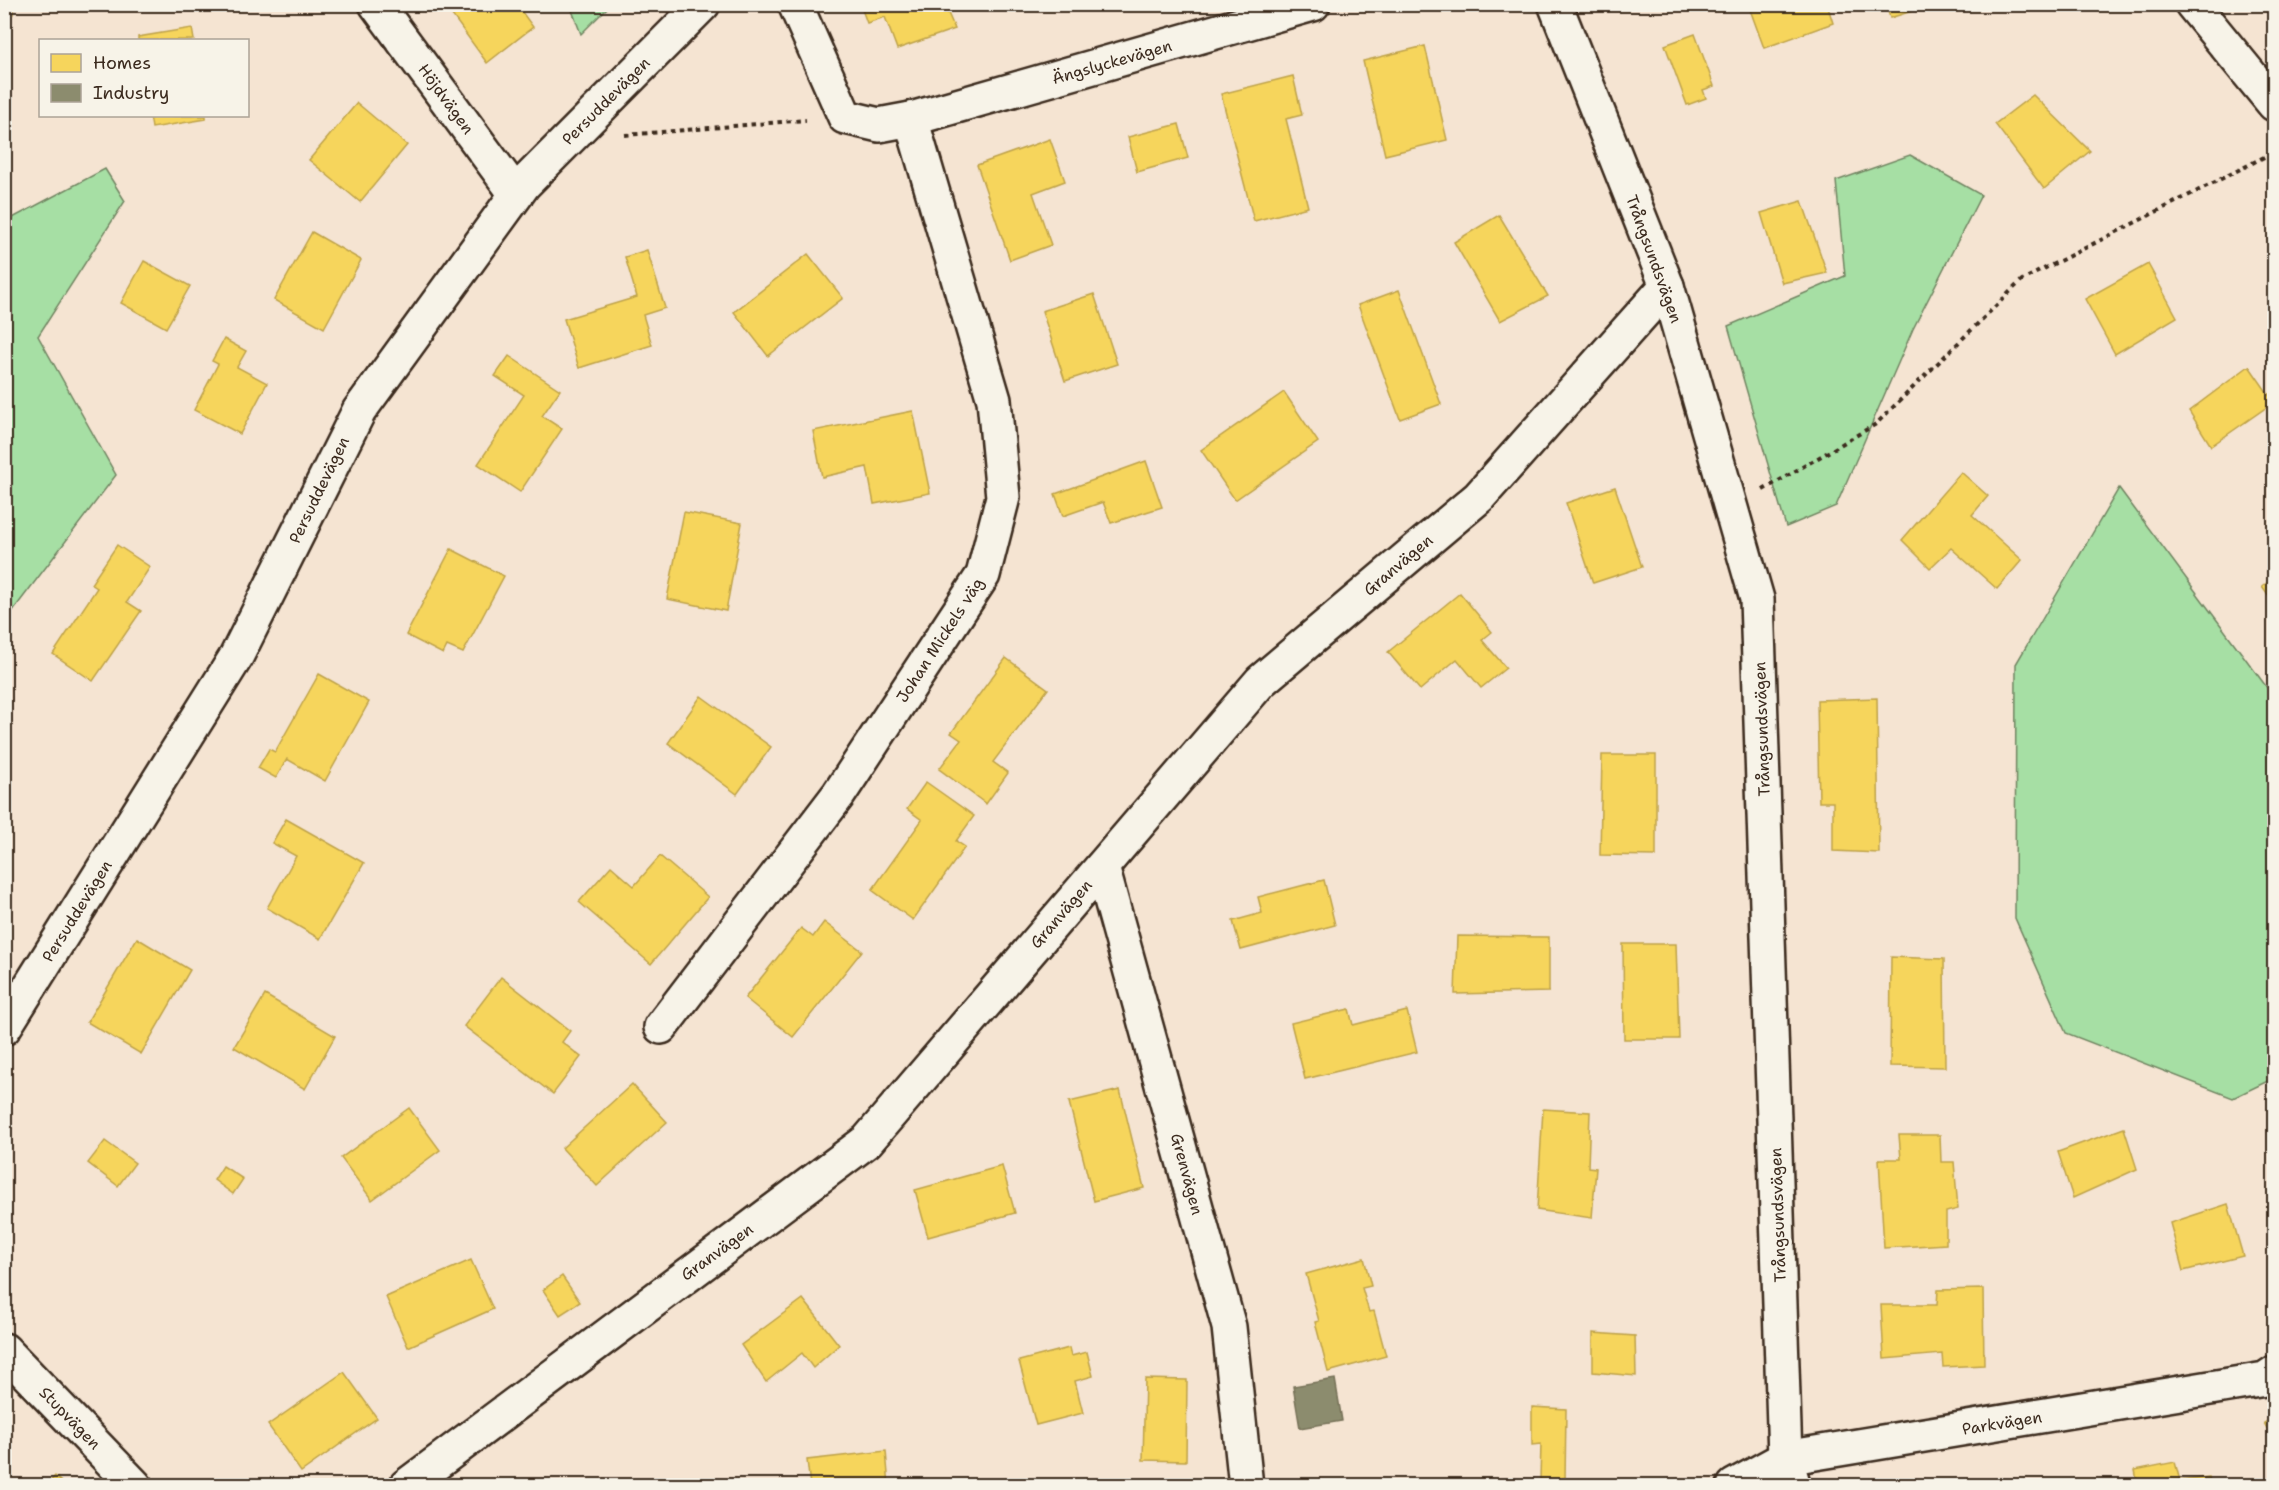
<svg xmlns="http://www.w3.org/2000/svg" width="2279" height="1490" font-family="'Shantell Sans',sans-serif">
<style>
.green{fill:#a6dfa4;stroke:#708461;stroke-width:1.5}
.homes{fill:#f6d55c;stroke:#bea249;stroke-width:1.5}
.industry{fill:#8c8c6e;stroke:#746f56;stroke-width:1.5}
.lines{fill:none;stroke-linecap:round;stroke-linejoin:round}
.minor-casing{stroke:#3b2a1e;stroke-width:38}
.path{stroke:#3b2a1e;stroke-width:4;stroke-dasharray:4.5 4.5;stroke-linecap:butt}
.minor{stroke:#f7f3e8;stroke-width:33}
.labels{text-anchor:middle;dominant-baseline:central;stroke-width:6;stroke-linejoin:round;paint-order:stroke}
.street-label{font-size:16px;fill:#3b2a1e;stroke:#f7f3e8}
</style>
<rect width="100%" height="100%" fill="#f5e4d2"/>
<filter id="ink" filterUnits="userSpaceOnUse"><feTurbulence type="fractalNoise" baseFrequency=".0167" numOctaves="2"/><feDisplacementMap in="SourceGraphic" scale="12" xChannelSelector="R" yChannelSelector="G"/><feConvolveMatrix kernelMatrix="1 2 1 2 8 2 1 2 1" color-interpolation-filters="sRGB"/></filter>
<g filter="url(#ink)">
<!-- green -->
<g class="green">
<polygon points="570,5 610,5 581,34"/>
<polygon points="1910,155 1981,195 1913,329 1836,506 1786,527 1728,326 1845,276 1836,181"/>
<polygon points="105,169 125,201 38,336 116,475 5,621 5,222"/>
<polygon points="2119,488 2268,689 2274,701 2274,1078 2233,1098 2066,1033 2015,918 2016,664"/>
</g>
<!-- homes -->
<g class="homes">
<polygon points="4,4 12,4 13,14 4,16"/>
<polygon points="444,4 516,4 533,27 487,63"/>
<polygon points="860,4 925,4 926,8 944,4 955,29 897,49 885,17 867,23"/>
<polygon points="1748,4 1827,4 1833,23 1764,48"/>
<polygon points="1886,4 1934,4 1890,18"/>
<polygon points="2270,4 2274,4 2274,20 2265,9"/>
<polygon points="192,28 194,40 138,40 138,37"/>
<polygon points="1695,34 1714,86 1703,90 1706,98 1687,105 1665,45"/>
<polygon points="1425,46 1447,140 1385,155 1363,61"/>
<polygon points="1293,76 1302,115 1286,119 1308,207 1254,221 1221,94"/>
<polygon points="2033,95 2090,151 2044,189 1995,124"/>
<polygon points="357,103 407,145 360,202 309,160"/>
<polygon points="150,116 206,116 206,119 152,128"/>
<polygon points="1179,124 1188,158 1137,172 1128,137"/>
<polygon points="1050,139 1065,181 1033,193 1051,245 1010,260 977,165"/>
<polygon points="1802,201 1827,273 1782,283 1761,213"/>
<polygon points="1499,215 1548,296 1500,321 1454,242"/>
<polygon points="312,232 361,260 324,328 274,300"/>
<polygon points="647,250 665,308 643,315 652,345 579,368 564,319 637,297 625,257"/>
<polygon points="808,254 843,298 768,356 734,312"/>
<polygon points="144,261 190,286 166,328 121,303"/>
<polygon points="2148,264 2177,317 2115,354 2085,299"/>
<polygon points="1399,290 1441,404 1400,419 1358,305"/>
<polygon points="1094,294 1117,364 1065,381 1042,311"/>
<polygon points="224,339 246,351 237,367 267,383 240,434 194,410 218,364 212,361"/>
<polygon points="509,356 560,390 542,416 562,429 520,492 478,464 524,395 495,376"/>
<polygon points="2249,366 2274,402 2211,446 2189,411"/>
<polygon points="1284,392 1318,442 1235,500 1201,450"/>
<polygon points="913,411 930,493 874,504 867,467 822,477 813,431"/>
<polygon points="1146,461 1162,507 1111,523 1103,502 1063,516 1055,494"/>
<polygon points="1961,472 1988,496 1972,515 2022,560 1997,589 1951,548 1930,568 1902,540"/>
<polygon points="1615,487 1642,567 1593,583 1566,503"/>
<polygon points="684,512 742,523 726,611 667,599"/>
<polygon points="117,545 150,567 127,602 141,611 93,681 53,654 97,588 91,584"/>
<polygon points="451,549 504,576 463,653 447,646 443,654 406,635"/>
<polygon points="2274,577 2274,604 2262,587"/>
<polygon points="1460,593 1492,632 1482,640 1506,668 1481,688 1457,659 1420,690 1388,652"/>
<polygon points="1006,658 1048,689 993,762 1008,773 986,804 939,769 961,740 951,733"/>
<polygon points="319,674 369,702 325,781 287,759 276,778 258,768 269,749 275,752"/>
<polygon points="701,696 771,747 737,794 668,743"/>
<polygon points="1877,698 1879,853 1833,851 1833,802 1819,802 1817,700"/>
<polygon points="1602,755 1656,755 1656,856 1600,855"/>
<polygon points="926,782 974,816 956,841 965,847 913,920 872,890 922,820 907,809"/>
<polygon points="286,819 364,863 320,939 267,908 296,856 272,843"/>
<polygon points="660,856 708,897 651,964 579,902 611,866 634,886"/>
<polygon points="1324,880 1335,925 1241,950 1233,921 1262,913 1258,897"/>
<polygon points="824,922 862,951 793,1037 745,998 801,928 813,937"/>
<polygon points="1457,936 1549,937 1549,992 1455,994"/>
<polygon points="137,938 190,970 141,1054 87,1022"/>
<polygon points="1623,944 1676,944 1679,1039 1624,1039"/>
<polygon points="1891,957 1944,959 1945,1067 1890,1066"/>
<polygon points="501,977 570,1031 562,1042 581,1057 553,1094 464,1026"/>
<polygon points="265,995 335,1036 305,1089 234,1047"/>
<polygon points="1349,1009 1353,1025 1407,1011 1417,1052 1305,1079 1291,1023"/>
<polygon points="632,1084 667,1122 597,1186 562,1148"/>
<polygon points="1120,1090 1144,1188 1094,1201 1069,1102"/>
<polygon points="409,1108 440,1150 372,1200 341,1158"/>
<polygon points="1543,1109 1590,1112 1588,1167 1596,1168 1592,1218 1537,1210"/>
<polygon points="2124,1128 2137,1169 2073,1198 2058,1152"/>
<polygon points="1899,1135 1940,1135 1941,1162 1954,1162 1958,1209 1946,1212 1946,1244 1884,1248 1879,1159 1901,1159"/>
<polygon points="105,1141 135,1163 118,1186 88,1163"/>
<polygon points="223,1166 243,1179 233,1194 214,1180"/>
<polygon points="1002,1166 1015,1213 928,1237 915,1190"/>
<polygon points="2228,1204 2243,1256 2183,1271 2170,1223"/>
<polygon points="1364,1258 1371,1286 1362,1288 1369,1312 1374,1311 1386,1356 1328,1372 1315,1322 1319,1321 1306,1274"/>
<polygon points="471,1260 493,1309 408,1347 386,1297"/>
<polygon points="562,1276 580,1302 560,1315 543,1290"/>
<polygon points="1983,1289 1984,1365 1943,1367 1942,1354 1884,1359 1881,1305 1937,1305 1938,1290"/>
<polygon points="803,1299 839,1345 813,1368 802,1353 766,1382 741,1345"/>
<polygon points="1593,1333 1635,1336 1636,1376 1593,1372"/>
<polygon points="1069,1348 1071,1356 1087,1352 1093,1376 1075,1381 1083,1413 1036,1425 1019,1361"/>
<polygon points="344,1372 377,1418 301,1472 268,1425"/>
<polygon points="1145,1379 1187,1380 1186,1461 1143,1460"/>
<polygon points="1532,1407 1566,1409 1565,1482 1540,1480 1541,1444 1532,1445"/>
<polygon points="2274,1417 2274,1440 2264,1423"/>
<polygon points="886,1451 889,1486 810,1486 807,1460"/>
<polygon points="2175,1462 2180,1481 2209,1477 2211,1486 2138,1486 2135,1470"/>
<polygon points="55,1476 65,1486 46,1486"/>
</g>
<!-- industry -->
<polygon class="industry" points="1335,1379 1342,1421 1300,1428 1293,1386"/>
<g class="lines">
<!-- minor casing -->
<g class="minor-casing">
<g id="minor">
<polyline points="376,4 516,194"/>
<polyline points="795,4 845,117 879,125 911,119 1313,4"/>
<polyline points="1555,4 1667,286 1757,599 1785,1458 1794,1486"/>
<polyline points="2192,4 2274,104"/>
<polyline points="1102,867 1229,1327 1246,1486"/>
<polyline points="661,1027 839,794 983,575 1003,497 994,400 911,119"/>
<polyline points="4,1028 236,657 359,411 524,184 703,4"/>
<polyline points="4,1350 135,1486"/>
<polyline points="406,1486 867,1141 1261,681 1479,497 1667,286"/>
<polyline points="1734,1486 1785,1458 2265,1379 2274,1373"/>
</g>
</g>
<!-- path -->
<g class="path">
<polyline points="625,135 806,120"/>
<polyline points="1763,490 1876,424 2022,280 2274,152"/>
</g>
<!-- minor -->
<use href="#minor" class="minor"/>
</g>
</g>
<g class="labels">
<!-- street labels -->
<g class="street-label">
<text transform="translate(1112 62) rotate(-16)">Ängslyckevägen</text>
<text transform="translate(446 99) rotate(54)">Höjdvägen</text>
<text transform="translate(606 101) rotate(-45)">Persuddevägen</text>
<text transform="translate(1654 259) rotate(70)">Trångsundsvägen</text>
<text transform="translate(319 490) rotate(-64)">Persuddevägen</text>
<text transform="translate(1398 565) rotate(-40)">Granvägen</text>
<text transform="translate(940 640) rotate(-57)">Johan Mickels väg</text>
<text transform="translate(1762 729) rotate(-92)">Trångsundsvägen</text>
<text transform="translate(77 911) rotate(-58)">Persuddevägen</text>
<text transform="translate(1061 914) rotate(-49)">Granvägen</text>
<text transform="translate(1187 1174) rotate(75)">Grenvägen</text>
<text transform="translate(1778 1215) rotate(-92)">Trångsundsvägen</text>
<text transform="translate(717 1252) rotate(-36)">Granvägen</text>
<text transform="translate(70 1418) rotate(46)">Stupvägen</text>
<text transform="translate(2002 1423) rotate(-9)">Parkvägen</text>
</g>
</g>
<!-- margin -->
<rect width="2279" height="1490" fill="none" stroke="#f7f3e8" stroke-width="24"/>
<rect x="12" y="12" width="2255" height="1466" fill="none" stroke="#3b2a1e" stroke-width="2" filter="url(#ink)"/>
<!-- legend -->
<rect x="39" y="39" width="210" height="78" fill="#f7f3e8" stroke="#aca397" stroke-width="1.5"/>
<rect x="51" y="54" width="30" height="18" fill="#f6d55c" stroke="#aca397" stroke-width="1.5"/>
<text x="93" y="69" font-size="18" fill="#3b2a1e">Homes</text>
<rect x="51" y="84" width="30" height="18" fill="#8c8c6e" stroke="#aca397" stroke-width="1.5"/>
<text x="93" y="99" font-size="18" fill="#3b2a1e">Industry</text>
</svg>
